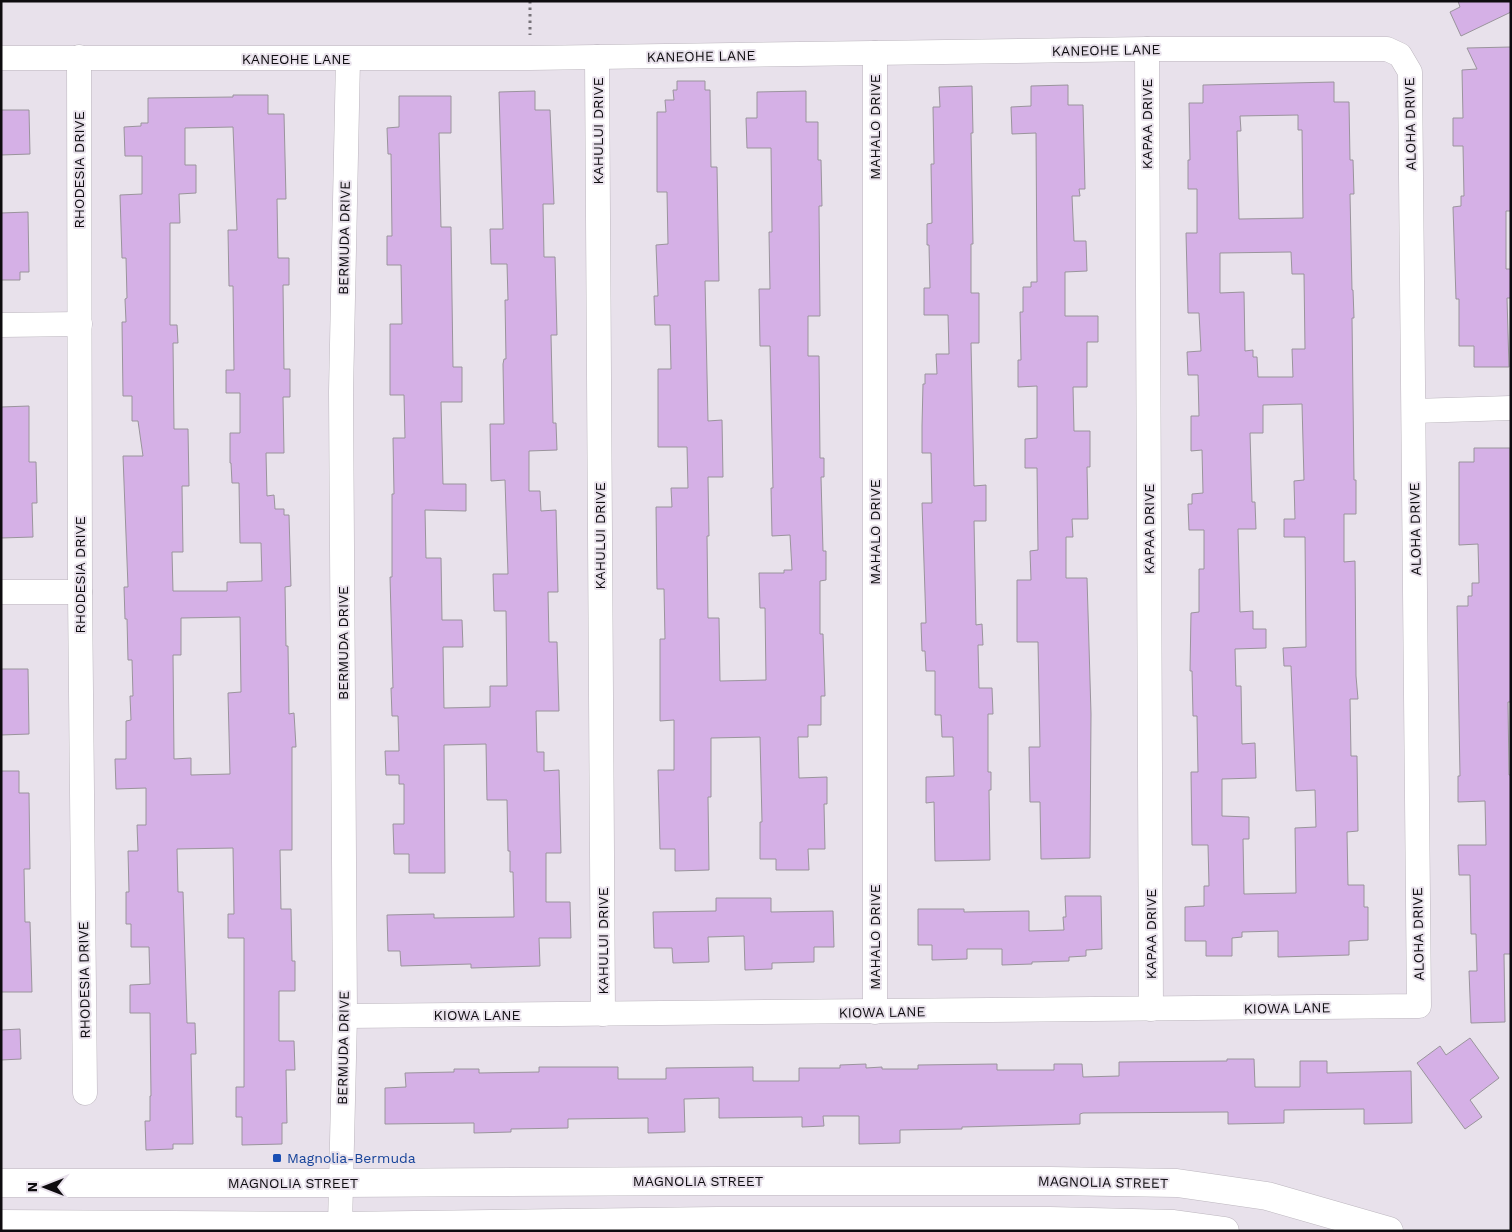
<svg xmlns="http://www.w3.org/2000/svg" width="1512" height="1232" font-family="'Work Sans',sans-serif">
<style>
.building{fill:#d5b0e6;stroke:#9a949c;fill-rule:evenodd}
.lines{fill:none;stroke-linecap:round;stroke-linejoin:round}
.street-casing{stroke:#bcb6be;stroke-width:25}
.secondary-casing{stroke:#bcb6be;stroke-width:29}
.path{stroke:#757177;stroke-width:3;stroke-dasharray:2.5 4;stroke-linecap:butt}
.street{stroke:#fff;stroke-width:24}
.secondary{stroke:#fff;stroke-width:28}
.transit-dot{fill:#1a4fb4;stroke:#e8e1eb;stroke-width:2}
.labels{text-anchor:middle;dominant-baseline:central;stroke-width:4;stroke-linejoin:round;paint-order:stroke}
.street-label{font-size:14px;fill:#0e0c0f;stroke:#e8e1eb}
.transit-label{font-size:14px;fill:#164399;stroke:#e8e1eb;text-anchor:start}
</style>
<rect width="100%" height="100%" fill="#e8e1eb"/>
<!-- building -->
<g class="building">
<polygon points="1458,1 1511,1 1511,12 1461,36 1450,12 1460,7"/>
<polygon points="1511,47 1511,211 1506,211 1506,269 1511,269 1511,298 1507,298 1509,367 1474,367 1474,346 1459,346 1459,299 1456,299 1453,207 1461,206 1461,196 1464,196 1463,146 1453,146 1453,118 1463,118 1462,70 1477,69 1467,48"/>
<polygon points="677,81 705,81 705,90 710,90 711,167 717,167 719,281 705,281 708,421 722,420 723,477 708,477 709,536 707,536 708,618 719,618 720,681 766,680 765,608 760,608 759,573 784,573 784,570 792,570 790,535 772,536 771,488 773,488 770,346 760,346 759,289 770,289 769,232 772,232 771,148 747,148 746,118 757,118 757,92 806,91 806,122 818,122 818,160 821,160 822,206 819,206 820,316 808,316 808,356 819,356 820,458 824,458 824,477 821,477 823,551 826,551 826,580 820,581 820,634 823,634 825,696 821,696 821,725 808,725 808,737 798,737 799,778 827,777 827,804 824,804 825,849 808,849 809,870 776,870 776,859 760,859 760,822 762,822 760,737 711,738 711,797 708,797 709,870 675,871 675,849 660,849 658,770 674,770 674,720 660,721 660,639 665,639 664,589 657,589 656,507 672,507 671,488 688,488 687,447 658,447 658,369 671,369 670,325 655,325 654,296 658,296 656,245 668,244 667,192 657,192 657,112 666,112 665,100 674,100 673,90 677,90"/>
<path d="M1334,82V102H1349L1350,160H1353L1354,194H1350L1352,290H1353L1354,318H1352L1354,480H1356V514H1344V562L1355,561L1356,676L1358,699H1350L1351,756H1357L1358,831L1347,832L1348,885H1364V907H1368V940L1349,941V955L1278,957V931L1242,932V937L1232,938V956H1206V941H1185V907L1204,906V886H1209L1208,845H1192L1191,772H1198L1197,716H1193L1192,671H1190L1191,613L1199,612V569H1204V530H1189L1188,504H1192V494L1203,493L1202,450L1191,451V416H1199L1198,375H1188L1187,352L1201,351L1199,313H1188L1186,233H1197V189H1188V160H1190L1189,103H1203V85ZM1298,115V130H1302L1303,218L1239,219L1237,131H1241L1240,116ZM1291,252L1292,274H1304L1305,349H1292L1293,377H1258L1257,357H1253V350L1245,351L1244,292L1220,293V253ZM1302,404L1304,480L1294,481L1295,519H1284V537H1305L1306,647L1283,648L1284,666H1291L1296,791L1315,790L1316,827L1295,828L1296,893L1244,894L1243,839H1249V817L1222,816V779L1256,778L1255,743L1242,744L1241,686H1236L1235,649L1266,648V629H1253V611L1240,612L1238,529H1256L1255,502H1252L1250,433H1263V405Z"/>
<polygon points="1068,85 1068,105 1083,105 1085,189 1079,189 1080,196 1072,196 1074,241 1086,241 1087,271 1065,272 1065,316 1098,316 1098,342 1087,342 1087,387 1073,387 1074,431 1090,431 1090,467 1087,467 1088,519 1072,519 1073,537 1066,537 1066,578 1087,578 1091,714 1090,858 1041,859 1040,802 1030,802 1029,747 1040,747 1038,642 1017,642 1017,580 1031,580 1030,551 1038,550 1037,468 1025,468 1025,439 1037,438 1037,386 1018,387 1018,360 1021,360 1020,312 1023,312 1023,287 1031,287 1031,282 1037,282 1036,133 1012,134 1011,107 1031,106 1031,86"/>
<polygon points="972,86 973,133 971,133 973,244 971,244 971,293 979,293 979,343 971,343 974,486 986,485 986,521 974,521 976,625 982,624 983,645 978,645 979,688 992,688 993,714 988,714 988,772 991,772 991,790 989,790 990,860 935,861 934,802 926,803 926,777 954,776 953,737 942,737 941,715 935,715 935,671 926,671 925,651 922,651 921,623 926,623 922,503 932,503 931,453 922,453 922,426 923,384 925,384 925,374 937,374 936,354 949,354 948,315 924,315 924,288 930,288 929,245 927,245 927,224 932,223 931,164 934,164 933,107 940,107 939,87"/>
<polygon points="535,91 535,110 550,110 554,204 543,204 544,257 555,257 557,335 551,335 553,423 556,423 557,450 529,451 529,491 540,491 541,511 556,510 558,592 548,592 549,642 557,642 559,711 536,711 537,752 544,752 544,771 559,770 561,853 546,853 546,902 570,902 571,938 539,938 540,966 471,968 471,964 401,966 400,951 388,951 387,915 434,914 434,918 514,917 513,872 510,872 510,851 508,851 507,800 487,800 486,744 444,745 445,873 409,873 409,854 394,854 393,824 404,824 404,784 399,784 399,775 386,775 385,751 399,751 398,716 392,716 391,688 393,688 390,577 392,577 392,494 394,494 393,438 405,438 404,395 390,395 390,324 402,324 401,265 387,265 387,236 392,236 391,154 388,154 387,128 399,127 399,96 451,96 451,133 439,133 441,227 451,227 453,367 462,367 462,402 441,402 443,484 466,484 466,511 425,510 426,558 441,558 442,620 462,620 463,647 443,647 444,708 490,707 490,686 507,686 506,611 494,611 493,574 508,574 505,480 491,481 490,424 504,424 503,364 504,359 506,359 505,300 508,300 507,264 491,264 490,229 503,229 499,92"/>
<path d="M233,95H268V114H284L286,199H277L278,258H289V285H283L284,369H290V397H283L284,453H266L267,496L274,495L275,509H284V515H289L291,586L285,587L286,646H288L289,714L294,713L296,747H292V850H280L281,909H291L292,961H295V991H279V1041H294L295,1070H286L287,1123H282V1144L242,1145V1117H236V1087H244V938H228V914H234L233,848L177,849L178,892H183L187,1023H195L196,1054H191L193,1144H173V1149L146,1150L145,1121H150V1096H151L150,1013H130V985L150,984L149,947H131V924H126V892H129L128,851H138L137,825H146V788L116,789L115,759H126V721L131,720L130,696H133L132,660H128L127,619H125L124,587H128L123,456H143L138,421H132V396H123L122,322H126L125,299L127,298L126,258H122L120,195L142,194V156H125L124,127L141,126V123H148V98L233,97ZM233,127L237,230H228L229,286H233L234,370H226V393H240V433H230V463H231L232,483H239L240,543H261L262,581L227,582V591H173L172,552H183L182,486H189L188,429H174L173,343H178L177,325H170V223H180L179,194L196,193V165H185V128ZM240,617L241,692L228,693L230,774L191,775V758L174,759L173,655H181V618Z"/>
<polygon points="1,110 29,110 30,154 1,155"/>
<polygon points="28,212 29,272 20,272 20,280 1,280 1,213"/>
<polygon points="29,406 29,462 36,462 37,503 32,503 33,537 1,538 1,407"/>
<polygon points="1474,448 1510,448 1511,702 1508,702 1509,775 1511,775 1511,954 1504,954 1505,1022 1471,1023 1469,971 1477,971 1476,934 1471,934 1470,875 1459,875 1458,845 1486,845 1485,801 1458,802 1458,776 1460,776 1457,606 1468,606 1468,596 1472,596 1472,583 1479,583 1478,544 1459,545 1459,462 1474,462"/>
<polygon points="1,669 28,669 29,734 1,735"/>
<polygon points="1,771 19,771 19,793 29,793 30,869 24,869 25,922 30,922 32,992 1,992"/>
<polygon points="1065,896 1101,896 1102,949 1086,950 1086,956 1069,957 1069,961 1032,962 1032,964 1002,965 1002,949 967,949 967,959 932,960 932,945 918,945 918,909 964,909 964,912 1029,911 1029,931 1064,930 1063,917 1066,917"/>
<polygon points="716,898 771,898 771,912 833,911 834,947 814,947 814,962 772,963 772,969 745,970 744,936 708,937 709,962 673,963 672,948 654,948 653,912 716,911"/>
<polygon points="20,1029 21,1059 1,1060 1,1030"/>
<polygon points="1470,1038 1499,1078 1470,1100 1482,1117 1465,1129 1417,1063 1440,1046 1446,1055"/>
<polygon points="1227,1059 1254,1059 1255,1087 1300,1087 1300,1061 1327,1061 1327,1073 1411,1071 1412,1123 1364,1124 1364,1109 1284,1110 1284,1123 1228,1124 1228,1112 1083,1113 1080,1114 1080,1124 962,1127 962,1129 900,1130 900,1143 859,1144 859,1116 823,1116 824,1126 802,1127 802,1117 719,1118 719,1098 684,1099 685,1132 648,1133 648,1118 568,1119 568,1128 511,1129 511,1132 474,1133 474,1123 385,1124 385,1088 406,1087 405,1073 454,1072 454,1069 479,1069 479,1073 539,1072 539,1067 618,1067 618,1079 666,1079 666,1068 753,1067 753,1081 799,1081 799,1068 840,1068 840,1065 866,1064 866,1068 882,1067 882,1069 918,1069 918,1065 997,1064 997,1070 1054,1070 1054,1064 1082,1064 1083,1077 1119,1076 1119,1062 1227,1061"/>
</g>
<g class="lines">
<!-- street casing -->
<g class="street-casing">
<g id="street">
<polyline points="1147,49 1151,1009"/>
<polyline points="875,53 875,1012"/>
<polyline points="79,57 80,592 85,1093"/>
<polyline points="597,57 603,1014"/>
<polyline points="1,58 530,58 1147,49 1387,49 1400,55 1410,72 1419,1006 345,1016"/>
<polyline points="1,325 80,324"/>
<polyline points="1414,411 1511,408"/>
<polyline points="1,592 80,592"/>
<polyline points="340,1226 345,1016 341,392 348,59"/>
</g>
</g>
<!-- secondary casing -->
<g class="secondary-casing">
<g id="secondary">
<polyline points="1,1183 340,1183 717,1181 1051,1181 1177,1183 1267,1196 1389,1231"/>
<polyline points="1,1224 340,1226 717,1221 1050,1221 1174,1224 1225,1231"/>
</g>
</g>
<!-- path -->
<polyline class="path" points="530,1 530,35"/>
<!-- street -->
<use href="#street" class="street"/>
<!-- secondary -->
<use href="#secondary" class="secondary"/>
</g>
<!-- markers -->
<rect class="transit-dot" x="272" y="1153" width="10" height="10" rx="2.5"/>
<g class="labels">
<!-- street labels -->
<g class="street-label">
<text transform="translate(1106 50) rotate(-1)">KANEOHE LANE</text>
<text transform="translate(701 56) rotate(-1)">KANEOHE LANE</text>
<text x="296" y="59">KANEOHE LANE</text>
<text transform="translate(1147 124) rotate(-90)">KAPAA DRIVE</text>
<text transform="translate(1410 124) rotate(-91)">ALOHA DRIVE</text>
<text transform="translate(875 127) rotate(-90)">MAHALO DRIVE</text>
<text transform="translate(598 131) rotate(-90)">KAHULUI DRIVE</text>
<text transform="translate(79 170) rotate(-90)">RHODESIA DRIVE</text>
<text transform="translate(344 238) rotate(-89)">BERMUDA DRIVE</text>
<text transform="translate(1149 529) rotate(-90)">KAPAA DRIVE</text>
<text transform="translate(1415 529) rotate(-91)">ALOHA DRIVE</text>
<text transform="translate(875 532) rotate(-90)">MAHALO DRIVE</text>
<text transform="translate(600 536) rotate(-90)">KAHULUI DRIVE</text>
<text transform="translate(80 575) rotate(-90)">RHODESIA DRIVE</text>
<text transform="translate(343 643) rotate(-90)">BERMUDA DRIVE</text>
<text transform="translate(1151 934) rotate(-90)">KAPAA DRIVE</text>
<text transform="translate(1418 934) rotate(-91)">ALOHA DRIVE</text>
<text transform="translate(875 937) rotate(-90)">MAHALO DRIVE</text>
<text transform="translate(603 941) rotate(-90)">KAHULUI DRIVE</text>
<text transform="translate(84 980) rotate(-91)">RHODESIA DRIVE</text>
<text transform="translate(1287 1008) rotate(-1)">KIOWA LANE</text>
<text transform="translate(882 1012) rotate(-1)">KIOWA LANE</text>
<text x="477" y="1015">KIOWA LANE</text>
<text transform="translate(343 1048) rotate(-89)">BERMUDA DRIVE</text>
<text x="698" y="1181">MAGNOLIA STREET</text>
<text transform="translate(1103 1182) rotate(1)">MAGNOLIA STREET</text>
<text x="293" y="1183">MAGNOLIA STREET</text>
</g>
<!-- transit labels -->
<g class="transit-label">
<text x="287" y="1158">Magnolia-Bermuda</text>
</g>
</g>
<!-- border -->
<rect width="1512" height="1232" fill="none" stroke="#0e0c0f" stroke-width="5"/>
<!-- north arrow -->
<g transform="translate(45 1187) rotate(270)" stroke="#e8e1eb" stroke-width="4" paint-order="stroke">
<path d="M0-4L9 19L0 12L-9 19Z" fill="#0e0c0f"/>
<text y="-8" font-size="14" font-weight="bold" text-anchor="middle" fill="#0e0c0f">N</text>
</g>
</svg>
